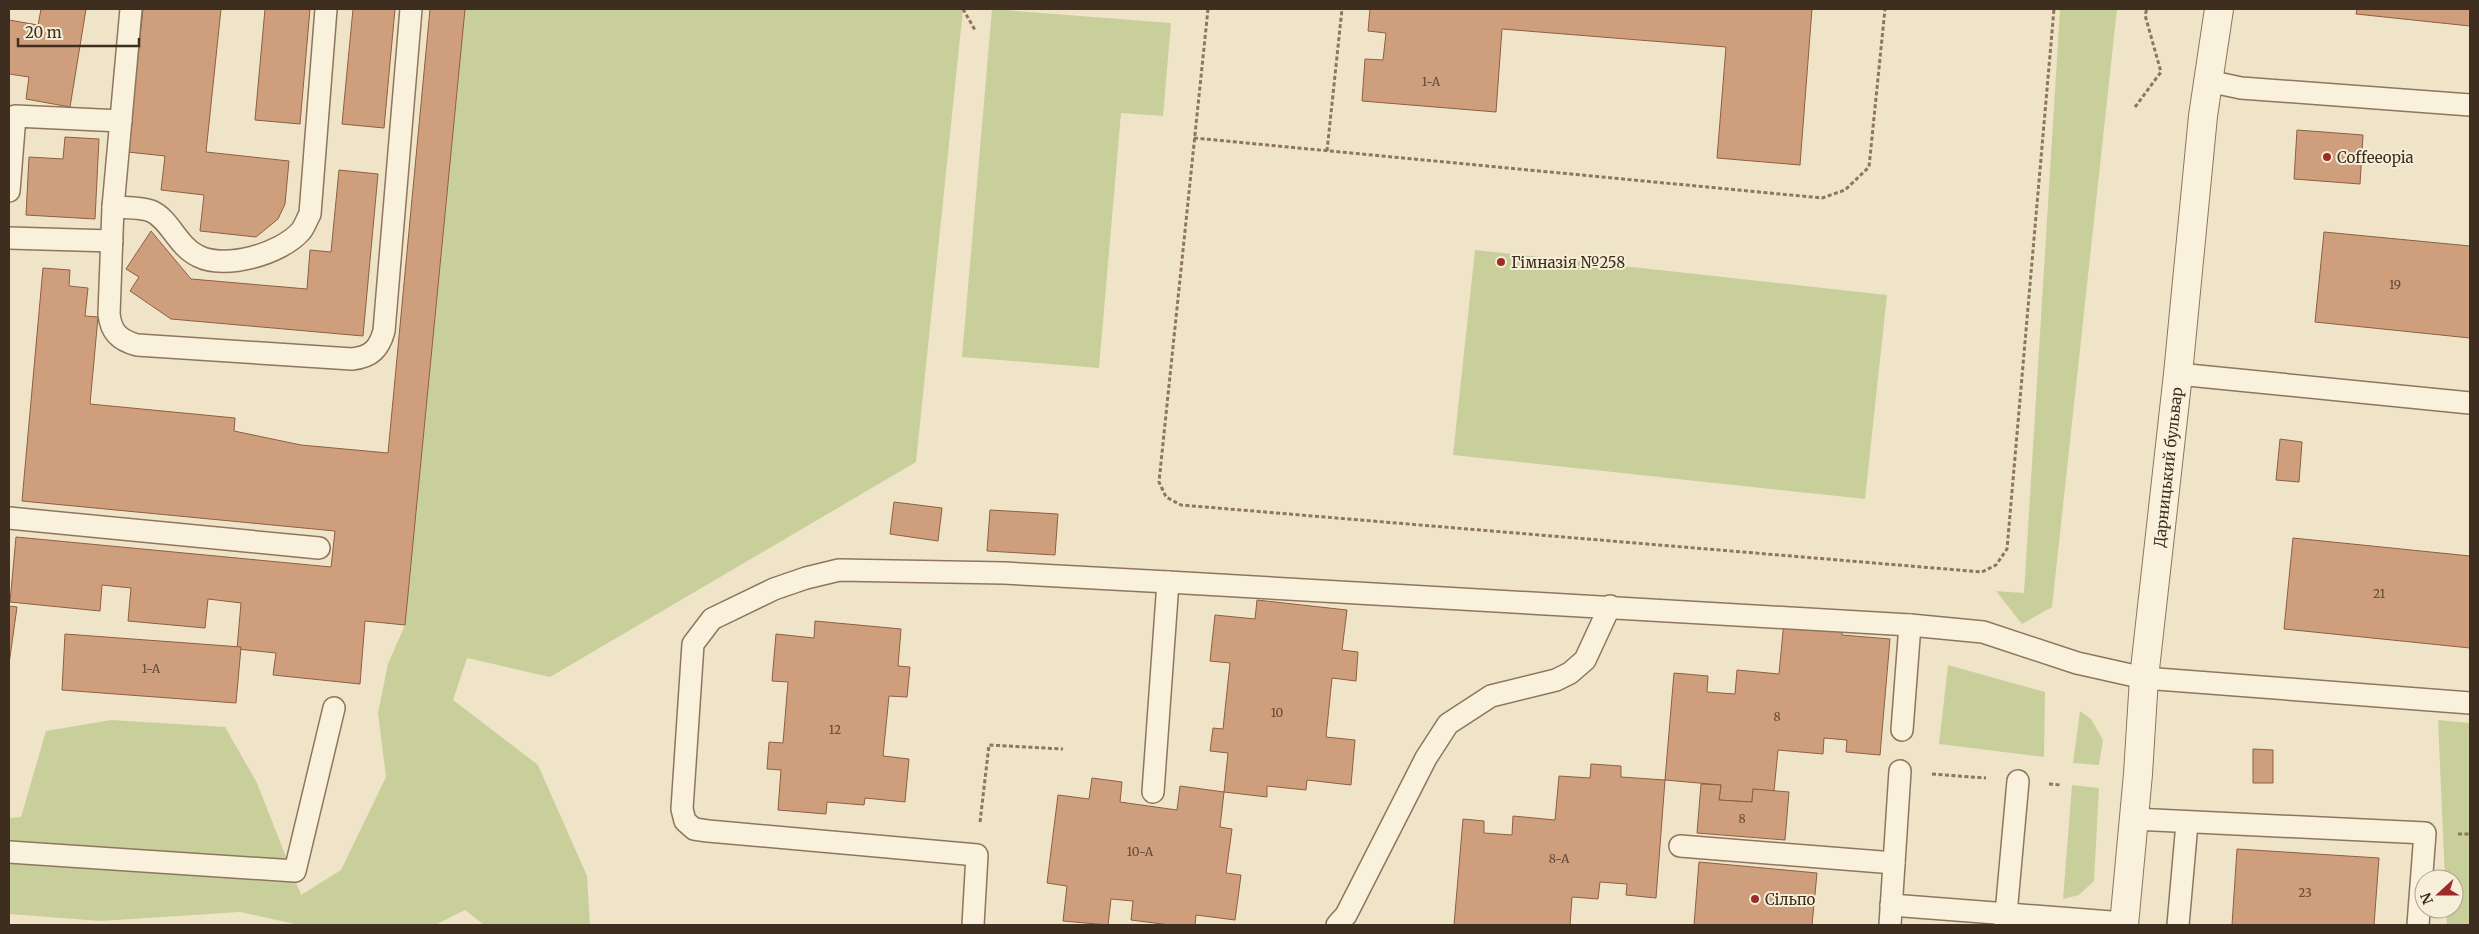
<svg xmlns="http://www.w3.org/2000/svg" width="2479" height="934" font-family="Merriweather,serif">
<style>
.green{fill:#c9cf9b}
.building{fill:#cf9f7d;stroke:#8d5f41}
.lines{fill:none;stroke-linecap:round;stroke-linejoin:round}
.service-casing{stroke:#8d765c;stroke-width:24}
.tertiary-casing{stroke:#8d765c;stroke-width:30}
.path{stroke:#8d765c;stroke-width:3;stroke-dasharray:4 2.5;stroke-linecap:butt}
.service{stroke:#faf1dc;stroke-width:21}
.tertiary{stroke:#faf1dc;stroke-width:28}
.poi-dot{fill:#9e2a2b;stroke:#f7eed8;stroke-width:2}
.labels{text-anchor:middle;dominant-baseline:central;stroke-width:4;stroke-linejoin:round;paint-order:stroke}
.number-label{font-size:12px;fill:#624a37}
.poi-label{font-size:15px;fill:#3d2e20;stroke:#f7eed8;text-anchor:start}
.street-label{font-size:15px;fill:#3d2e20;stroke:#f7eed8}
</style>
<rect width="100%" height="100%" fill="#f0e4c8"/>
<!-- green -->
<g class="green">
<polygon points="465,9 963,9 916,462 550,677 467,658 453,700 538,765 587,876 590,925 484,925 465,910 435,925 299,925 240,912 101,921 9,914 9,818 21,817 46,731 111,720 225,727 257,783 301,895 341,870 386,777 378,713 388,664 405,625"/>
<polygon points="992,9 1171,23 1163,116 1121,113 1099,368 962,357"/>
<polygon points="2060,9 2117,9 2052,607 2022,624 1996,591 2024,593"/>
<polygon points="1475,250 1887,295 1865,499 1453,455"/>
<polygon points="1948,665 2045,692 2044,757 1939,744"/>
<polygon points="2080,711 2091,719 2103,740 2099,765 2073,763"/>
<polygon points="2438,720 2470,723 2470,925 2447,925 2446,909 2454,909 2454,879 2445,879"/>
<polygon points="2072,785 2099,788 2094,881 2079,895 2063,899"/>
</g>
<!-- building -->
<g class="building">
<polygon points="41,9 86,9 70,107 26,99 29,77 9,74 9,20 38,25"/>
<polygon points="143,9 221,9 206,152 289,161 285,204 278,219 256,237 200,231 204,195 161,190 165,156 128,152"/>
<polygon points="265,9 310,9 300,124 255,120"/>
<polygon points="353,9 395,9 384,128 342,124"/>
<polygon points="430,9 465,9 405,625 365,621 360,684 273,675 276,653 237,649 241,603 208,599 205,628 128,621 131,588 102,585 100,611 10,602 16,537 331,567 335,531 22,501 43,268 70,270 69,286 88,288 85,316 98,317 90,404 235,418 234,431 301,445 388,453"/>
<polygon points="1370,9 1812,9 1800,165 1717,158 1726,47 1502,29 1496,112 1362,101 1365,59 1383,60 1386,33 1368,31"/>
<polygon points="2357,9 2470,9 2470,26 2356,14"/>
<polygon points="2297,130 2363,135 2360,184 2294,179"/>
<polygon points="65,137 99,139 95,219 26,215 29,157 63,159"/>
<polygon points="339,170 378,174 363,336 171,319 130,291 139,277 126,269 151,231 191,279 307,289 310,250 331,252"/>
<polygon points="2324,232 2470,246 2470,338 2315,322"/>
<polygon points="2280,439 2302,442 2299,482 2276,480"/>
<polygon points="894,502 942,508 938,541 890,534"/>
<polygon points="990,510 1058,514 1055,555 987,551"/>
<polygon points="2293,538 2470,556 2470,648 2284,629"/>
<polygon points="1257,600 1347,610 1342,650 1358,652 1356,681 1332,678 1326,737 1355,740 1351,785 1307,780 1306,790 1267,786 1267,797 1224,792 1228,753 1210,751 1213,728 1223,729 1230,663 1210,661 1215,615 1255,619"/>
<polygon points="9,606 17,607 9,664"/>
<polygon points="815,621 901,629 898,666 910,667 907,697 889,696 883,756 909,759 905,802 865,798 864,805 827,802 826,814 778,810 781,770 767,769 769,742 783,743 788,682 772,681 776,634 814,638"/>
<polygon points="1784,621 1842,626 1842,635 1890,639 1880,755 1846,752 1847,740 1824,738 1823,754 1778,750 1774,791 1753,789 1752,802 1719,800 1721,785 1665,780 1674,673 1708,676 1707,692 1735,694 1737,670 1779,674"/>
<polygon points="65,634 241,647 236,703 62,690"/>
<polygon points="2253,749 2273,750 2273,783 2253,783"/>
<polygon points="1591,764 1621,766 1621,777 1665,780 1656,898 1626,895 1627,884 1600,882 1598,899 1572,897 1570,925 1454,925 1463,819 1484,821 1484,833 1512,835 1513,816 1555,820 1559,776 1590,778"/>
<polygon points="1092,778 1122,782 1120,802 1177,810 1180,786 1224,792 1220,827 1232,829 1226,873 1241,875 1235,920 1196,915 1195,925 1170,925 1131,920 1133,901 1111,899 1108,925 1063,921 1067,886 1047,883 1058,795 1089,799"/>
<polygon points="1701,784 1721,785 1719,800 1752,802 1753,789 1789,792 1785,840 1697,833"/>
<polygon points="2237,849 2379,858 2374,925 2232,925"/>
<polygon points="1699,862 1817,873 1812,925 1694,925"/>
</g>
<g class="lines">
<!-- service casing -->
<g class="service-casing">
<g id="service">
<path d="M131,9L113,207L109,314C111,332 119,340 137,345L352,359C371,357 379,349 384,331L411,9"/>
<polyline points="2208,81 2241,88 2470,105"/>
<polyline points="9,191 15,116 121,121"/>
<path d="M113,207C125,208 141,207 151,211C170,219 177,246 198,256C225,270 281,254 301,231C305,226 307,219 310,214L326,9"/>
<polyline points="9,238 112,241"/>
<polyline points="2178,374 2470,403"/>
<polyline points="9,518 319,548"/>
<polyline points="1902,730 1910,625"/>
<polyline points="1153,792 1168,582"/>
<polyline points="2134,819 2425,833 2418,925"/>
<polyline points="1680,846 1894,863"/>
<polyline points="9,852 295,871 334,708"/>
<polyline points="1891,905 2124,923"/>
<polyline points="973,925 977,855 708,831 694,829 685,821 682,809 693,644 712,619 774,589 806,578 839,570 1004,573 1168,582 1910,625 1983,632 2077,663 2144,678 2470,703"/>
<polyline points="1337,925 1346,915 1426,758 1448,724 1491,696 1556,680 1570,673 1585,660 1610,606"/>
<polyline points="1890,925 1900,771"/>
<polyline points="2005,925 2018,781"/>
<polyline points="2178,925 2187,823"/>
</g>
</g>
<!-- tertiary casing -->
<g class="tertiary-casing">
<g id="tertiary">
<path id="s1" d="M2124,925L2138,774L2144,678L2178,374L2203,116L2219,9"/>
</g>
</g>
<!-- path -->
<g class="path">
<polyline points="963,9 975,30"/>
<polyline points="1208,9 1159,482 1166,497 1181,505 1982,572 1996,565 2007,549 2054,9"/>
<polyline points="2135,107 2161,72 2145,15 2147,9"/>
<polyline points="1194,138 1822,198 1845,190 1869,167 1885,9"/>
<polyline points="1327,151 1342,9"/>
<polyline points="1932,774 1986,778"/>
<polyline points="2049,784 2061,785"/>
<polyline points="980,822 989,745 1063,749"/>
<polyline points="2458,834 2470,834"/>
</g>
<!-- service -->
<use href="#service" class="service"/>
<!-- tertiary -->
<use href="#tertiary" class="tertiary"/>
</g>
<!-- markers -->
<g class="poi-dot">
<circle cx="2327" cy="157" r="5"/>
<circle cx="1501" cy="262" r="5"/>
<circle cx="1755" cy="899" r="5"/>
</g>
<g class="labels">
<!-- number labels -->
<g class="number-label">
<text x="1431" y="81">1-А</text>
<text x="2395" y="284">19</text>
<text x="2379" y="593">21</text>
<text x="151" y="668">1-А</text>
<text x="1277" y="712">10</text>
<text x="1777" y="716">8</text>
<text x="835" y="729">12</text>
<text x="1742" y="818">8</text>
<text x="1140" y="851">10-А</text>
<text x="1559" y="858">8-А</text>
<text x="2305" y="892">23</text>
</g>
<!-- poi labels -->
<g class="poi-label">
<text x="2337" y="157">Coffeeopia</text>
<text x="1511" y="262">Гімназія №258</text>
<text x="1765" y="899">Сільпо</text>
</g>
<!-- street labels -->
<g class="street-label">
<text stroke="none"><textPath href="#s1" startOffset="460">Дарницький бульвар</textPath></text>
</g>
</g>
<!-- border -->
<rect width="2479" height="934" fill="none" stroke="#3d2e20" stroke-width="20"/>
<!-- north arrow -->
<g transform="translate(2439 894) rotate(249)"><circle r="24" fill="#f7eed8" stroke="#ada18e"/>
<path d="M0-4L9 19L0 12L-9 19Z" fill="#9e2a2b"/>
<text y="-8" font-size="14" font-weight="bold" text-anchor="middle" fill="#3d2e20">N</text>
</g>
<!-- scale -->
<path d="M18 38v8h121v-8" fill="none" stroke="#3d2e20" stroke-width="2.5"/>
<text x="25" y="38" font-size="15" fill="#3d2e20" stroke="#f7eed8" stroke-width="4" paint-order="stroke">20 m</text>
</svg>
